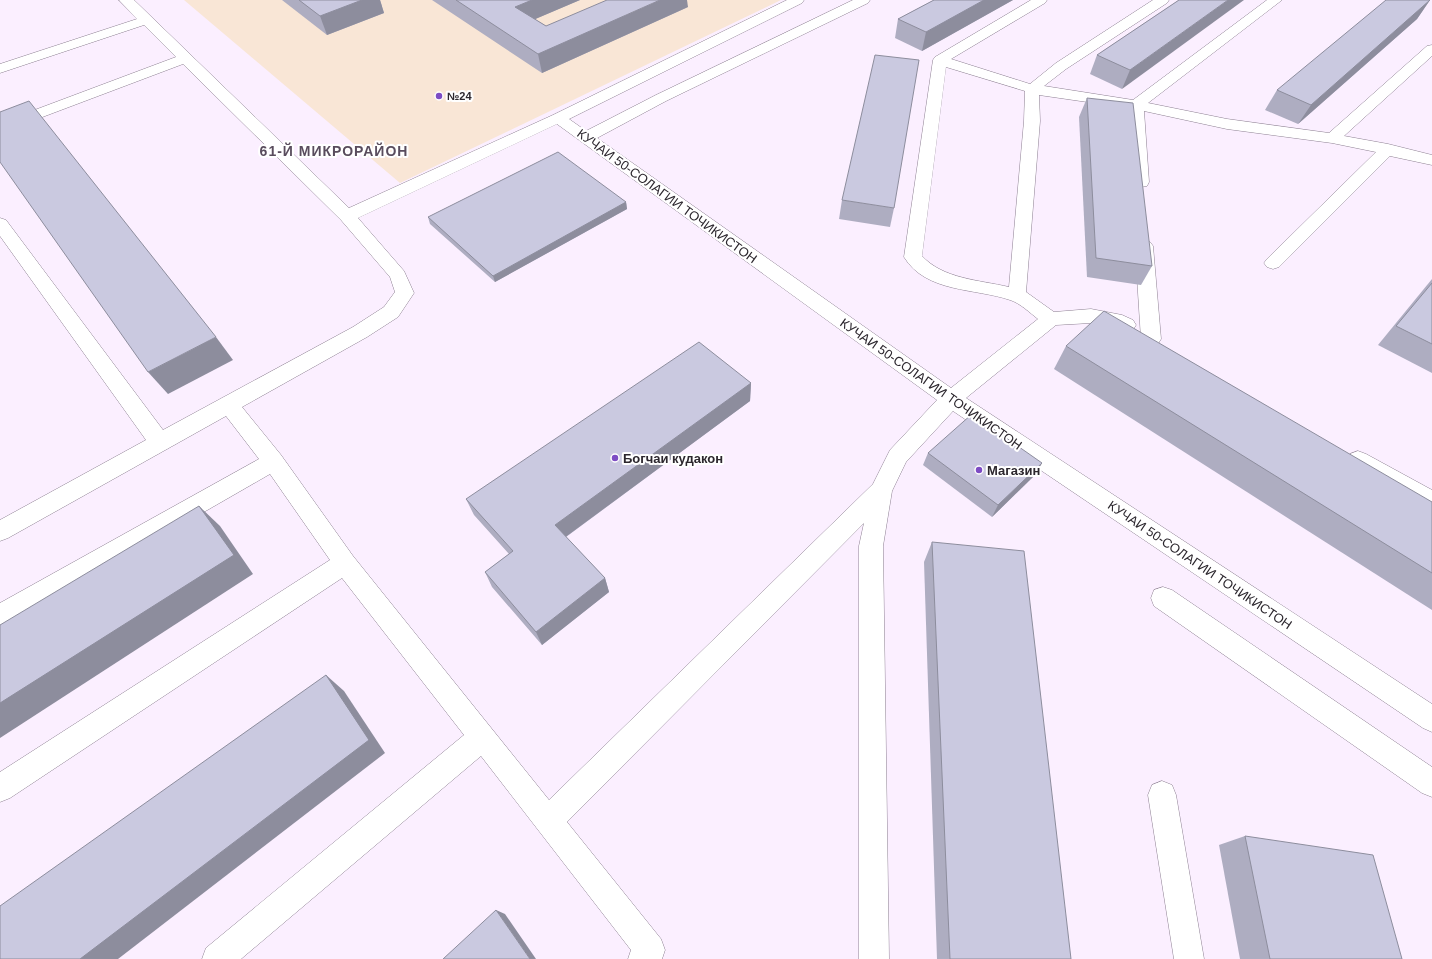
<svg xmlns="http://www.w3.org/2000/svg" width="1432" height="959" font-family="Helvetica,sans-serif">
<style>
.education{fill:#f9e6d6}
.lines{fill:none;stroke-linecap:round;stroke-linejoin:round}
.minor-casing{stroke:#8d8092;stroke-width:1}
.minor{fill:#fff;fill-rule:evenodd}
.wall{fill:#aeadc1}
.shaded-wall{fill:#8d8d9d}
.building{fill:#cac9e0;stroke:#8d8d9d}
.poi-dot{fill:#7d4cc4;stroke:#fff;stroke-width:1.5}
.labels{text-anchor:middle;dominant-baseline:central;stroke-width:4;stroke-linejoin:round;paint-order:stroke}
.far-poi-label{font-size:11px;font-weight:bold;fill:#2c272e;stroke:#fff;text-anchor:start}
.street-label{font-size:13px;fill:#2c272e;stroke:#fff}
.poi-label{font-size:13px;font-weight:bold;fill:#2c272e;stroke:#fff;text-anchor:start}
.far-district-label{font-size:14px;font-weight:bold;letter-spacing:1px;fill:#594c5d;stroke:#fff}
</style>
<rect width="100%" height="100%" fill="#fbefff"/>
<!-- education -->
<polygon class="education" points="184,0 781,0 400,183"/>
<g class="lines">
<!-- minor casing -->
<g class="minor-casing">
<g id="minor">
<path d="M119,0H134L349,208L553,115L787,0H804L802,3L569,119L586,131L656,95L853,0H870L868,3L666,101L597,138L951,388L1038,319C1030,313 1020,303 1010,300C975,288 926,293 904,257L933,60L935,57L1031,0H1047L1045,3L951,59L1030,84L1056,63L1153,0H1169L1167,3L1066,69L1044,86L1133,100L1267,0H1282L1148,103L1227,119L1329,133L1427,46L1432,45V56L1344,136L1388,144L1432,155V165L1390,156L1279,267L1273,269L1267,267L1264,263L1267,259L1376,152L1332,143L1227,129L1144,111L1149,182L1147,186L1141,187L1135,186L1133,182L1129,108L1039,95L1040,121L1026,292L1054,312L1091,309L1122,315L1133,320L1136,325L1133,330L1126,332L1111,326L1091,323L1056,325L966,398L1432,704V732L1423,728L953,411L906,462L892,491L883,546L889,959H859V546L864,523L567,822L661,939L665,950L662,959H628L631,950L481,756L241,959H202L206,948L464,735L342,578L10,798L0,802V772L330,560L270,474L9,624L0,627V603L259,459L226,416L8,538L0,541V520L146,440L0,236V218L6,220L163,430L353,327L384,307L395,292L390,277L341,220L183,64L0,133V123L176,57L144,25L0,73V64L137,19ZM946,67L1025,91L1024,121L1009,287C979,280 943,279 922,256ZM557,124L937,400L890,450L873,484L549,800L353,556L281,455L242,407L367,337L398,317L414,293L404,271L358,218Z"/>
<polygon points="1144,240 1150,242 1153,246 1161,339 1158,344 1151,346 1144,344 1141,339 1135,246 1138,242"/>
<polygon points="1358,451 1366,454 1432,490 1432,510 1424,508 1350,466 1347,460 1350,454"/>
<polygon points="1163,587 1172,590 1432,767 1432,797 1422,793 1154,606 1151,598 1154,590"/>
<polygon points="1162,781 1172,785 1176,795 1204,959 1174,959 1148,795 1152,785"/>
</g>
</g>
<!-- minor -->
<use href="#minor" class="minor"/>
</g>
<!-- wall -->
<g class="wall">
<polygon points="282,0 380,0 384,13 327,35"/>
<polygon points="432,0 580,0 535,19 546,26 688,7 542,73"/>
<polygon points="934,0 1013,0 922,51 895,38 898,19"/>
<polygon points="1179,0 1122,89 1090,74 1097,55"/>
<polygon points="1430,0 1417,19 1298,124 1265,110 1277,90"/>
<polygon points="1087,98 1152,266 1141,285 1087,277 1079,117"/>
<polygon points="842,200 894,208 890,227 839,219"/>
<polygon points="626,202 627,209 495,282 430,224 428,217"/>
<polygon points="1432,279 1432,373 1378,345"/>
<polygon points="1066,346 1432,502 1432,610 1054,369"/>
<polygon points="751,383 750,401 566,537 605,578 609,592 542,645 492,587 485,572 509,554 474,515 466,499"/>
<polygon points="928,453 1042,463 1035,475 992,517 923,465"/>
<polygon points="932,542 1071,959 937,959 924,562"/>
<polygon points="1245,836 1402,959 1240,959 1219,845"/>
</g>
<!-- shaded-wall -->
<g class="shaded-wall">
<polygon points="362,0 380,0 384,13 327,35 320,16"/>
<polygon points="532,0 580,0 519,26 515,7"/>
<polygon points="660,0 687,0 688,7 542,73 538,54"/>
<polygon points="984,0 1013,0 922,51 926,32"/>
<polygon points="1228,0 1244,0 1122,89 1130,70"/>
<polygon points="1430,0 1417,19 1298,124 1311,105"/>
<polygon points="626,202 627,209 495,282 493,276"/>
<polygon points="216,337 233,360 168,394 148,372"/>
<polygon points="751,383 750,401 560,541 555,525"/>
<polygon points="1042,463 1035,475 992,517 998,505"/>
<polygon points="199,506 220,526 253,574 0,738 0,703"/>
<polygon points="605,578 609,592 542,645 536,632"/>
<polygon points="326,675 344,691 385,753 118,959 80,959"/>
<polygon points="496,910 505,914 536,959 530,959"/>
</g>
<!-- building -->
<g class="building">
<polygon points="299,0 362,0 320,16"/>
<polygon points="456,0 532,0 515,7 546,26 607,0 660,0 538,54"/>
<polygon points="934,0 984,0 926,32 898,19"/>
<polygon points="1179,0 1228,0 1130,70 1097,55"/>
<polygon points="1386,0 1430,0 1311,105 1277,90"/>
<polygon points="875,55 919,60 894,208 842,200"/>
<polygon points="1087,98 1133,103 1152,266 1096,258"/>
<polygon points="29,101 216,337 148,372 0,162 0,112"/>
<polygon points="558,152 626,202 493,276 428,217"/>
<polygon points="1432,283 1432,344 1396,326"/>
<polygon points="1104,311 1432,502 1432,573 1066,346"/>
<polygon points="699,342 751,383 555,525 605,578 536,632 485,572 513,551 466,499"/>
<polygon points="972,414 1042,463 998,505 928,453"/>
<polygon points="199,506 234,555 0,703 0,625"/>
<polygon points="932,542 1024,551 1071,959 950,959"/>
<polygon points="326,675 369,740 80,959 0,959 0,906"/>
<polygon points="1245,836 1373,855 1402,959 1270,959"/>
<polygon points="496,910 530,959 443,959"/>
</g>
<!-- markers -->
<g class="poi-dot">
<circle cx="439" cy="96" r="4"/>
<circle cx="615" cy="458" r="4"/>
<circle cx="979" cy="470" r="4"/>
</g>
<g class="labels">
<!-- far-poi labels -->
<g class="far-poi-label">
<text x="447" y="96">№24</text>
</g>
<!-- street labels -->
<g class="street-label">
<text transform="translate(667 196) rotate(36)">КУЧАИ 50-СОЛАГИИ ТОЧИКИСТОН</text>
<text transform="translate(931 384) rotate(35)">КУЧАИ 50-СОЛАГИИ ТОЧИКИСТОН</text>
<text transform="translate(1200 565) rotate(34)">КУЧАИ 50-СОЛАГИИ ТОЧИКИСТОН</text>
</g>
<!-- poi labels -->
<g class="poi-label">
<text x="623" y="458">Богчаи кудакон</text>
<text x="987" y="470">Магазин</text>
</g>
<!-- far-district labels -->
<g class="far-district-label">
<text x="334" y="151">61-Й МИКРОРАЙОН</text>
</g>
</g>
</svg>
